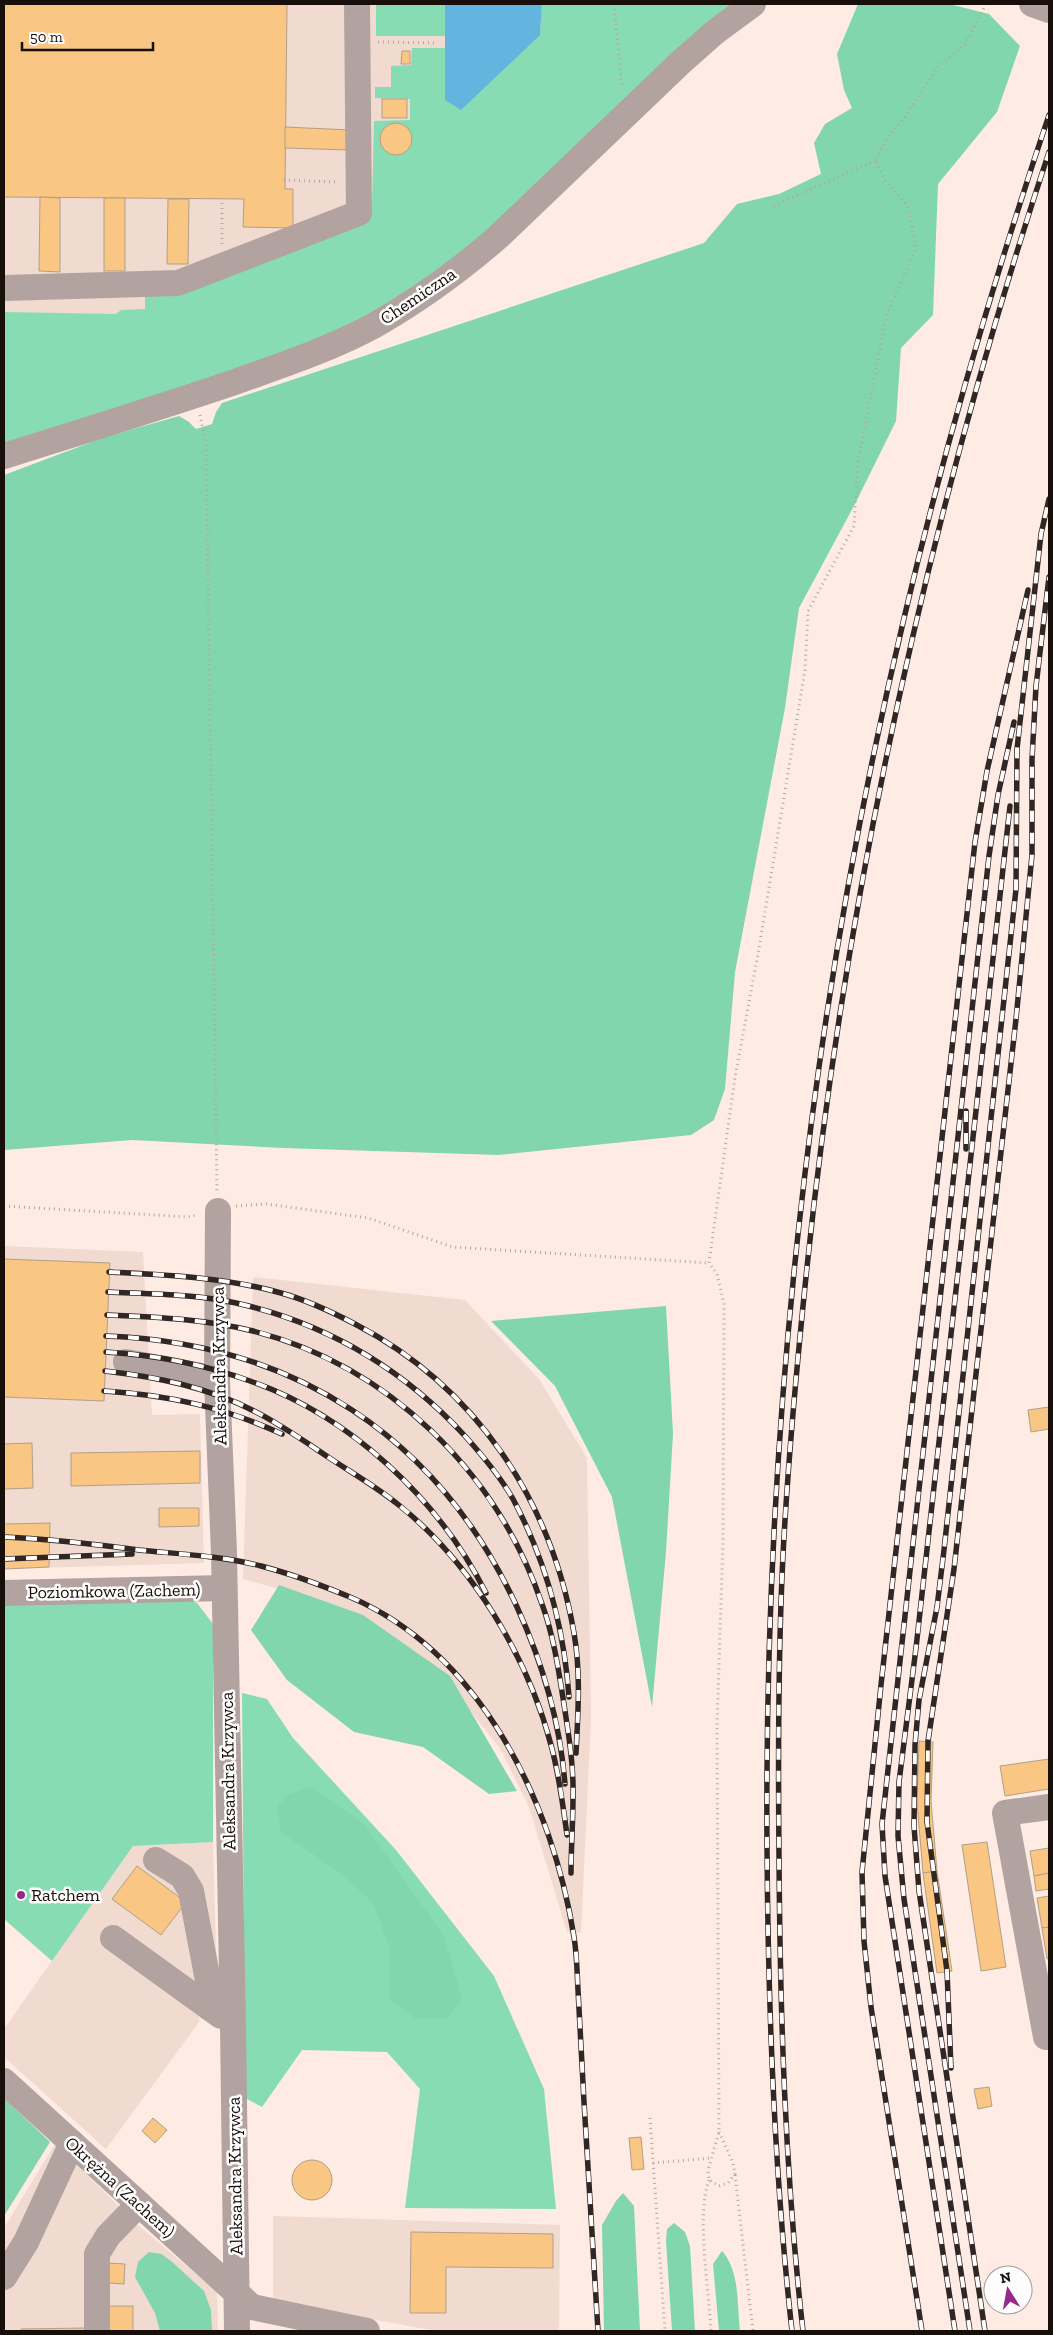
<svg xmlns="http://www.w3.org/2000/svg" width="1053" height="2335" font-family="'Zilla Slab',serif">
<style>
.built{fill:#f1dad0}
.green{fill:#87dcb3}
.forest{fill:#81d6ad}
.water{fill:#63b5e0}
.building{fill:#f9c683;stroke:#b29f88}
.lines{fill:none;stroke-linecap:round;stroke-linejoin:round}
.path{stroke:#b6a69f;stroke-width:3;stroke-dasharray:1 4;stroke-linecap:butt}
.minor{stroke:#b2a3a0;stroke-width:26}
.rail-casing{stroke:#312622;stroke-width:5.5}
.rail{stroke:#fdfdfd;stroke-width:4;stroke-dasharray:11;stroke-linecap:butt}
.poi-dot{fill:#952a8c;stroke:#fdfdfd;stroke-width:2}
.labels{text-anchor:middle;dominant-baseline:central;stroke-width:5;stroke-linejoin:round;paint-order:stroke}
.street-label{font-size:18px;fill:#180e0a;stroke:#fdfdfd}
.poi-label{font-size:18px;fill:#180e0a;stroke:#fdfdfd;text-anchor:start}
</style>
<rect width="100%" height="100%" fill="#feebe3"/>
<!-- built -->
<g class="built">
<polygon points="4,4 598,4 367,234 4,366"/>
<polygon points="4,1246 143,1252 152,1415 200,1414 204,1563 4,1569"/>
<polygon points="253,1277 465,1300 539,1379 587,1458 591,1719 581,1933 567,1932 529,1807 500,1748 445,1680 315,1599 243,1579"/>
<polygon points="213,1842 217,1985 200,1991 199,2022 106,2149 4,2057 4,2029 133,1846"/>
<polygon points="55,2144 138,2225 217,2292 218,2331 4,2331 4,2228"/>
<polygon points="273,2216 560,2225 559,2331 436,2331 273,2301"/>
</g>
<!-- green -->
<g class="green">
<rect x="376" y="4" width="69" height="32"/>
<polygon points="542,4 735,4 496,226 393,302 300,349 4,444 4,312 116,314 121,310 145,309 145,296 178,296 355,228 372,206 374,121 410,120 410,99 375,98 375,87 391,87 391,66 411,65 412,48 445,48 445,100 540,35"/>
<polygon points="176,1595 197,1603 213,1624 213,1842 133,1846 52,1961 4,1919 4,1601"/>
<polygon points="242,1693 267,1699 293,1738 396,1850 494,1976 544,2089 556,2209 405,2208 420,2089 387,2052 302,2050 262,2107 245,2098"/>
</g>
<!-- forest -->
<g class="forest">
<polygon points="858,4 949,4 989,14 1020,46 997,112 938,184 933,315 901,348 896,421 856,502 799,608 785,708 735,972 725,1089 714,1120 691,1135 499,1155 283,1148 132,1140 4,1150 4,475 105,437 179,416 189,422 196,429 212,424 216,412 222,403 704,243 737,204 779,194 821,174 814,143 825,124 852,108 844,90 837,54"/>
<polygon points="666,1306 673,1434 666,1552 652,1707 612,1497 555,1386 491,1321"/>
<polygon points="279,1585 363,1615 450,1676 517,1791 489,1794 423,1747 354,1732 287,1680 251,1630"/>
<polygon points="311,1787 364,1824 444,1936 462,1999 448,2018 416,2019 389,1999 390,1949 373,1903 343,1875 281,1832 277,1807 288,1794"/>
<polygon points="4,2098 50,2142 4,2216"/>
<polygon points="623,2193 634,2206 640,2331 604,2331 602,2225 616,2201"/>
<polygon points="674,2223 685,2232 690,2246 695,2331 672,2331 666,2241 667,2229"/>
<path d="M722,2251C740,2271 737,2305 740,2331H719L713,2264Z"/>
<polygon points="149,2252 161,2254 171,2261 204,2291 211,2310 212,2331 160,2331 155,2313 135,2277 138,2262"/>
</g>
<!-- water -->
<polygon class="water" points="445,4 542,4 540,35 461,110 445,100"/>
<!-- building -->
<g class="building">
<polygon points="4,4 287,4 285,189 293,189 293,228 243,227 244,199 4,197"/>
<polygon points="402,51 410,51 410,64 401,64"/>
<rect x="382" y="99" width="25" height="19"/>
<circle cx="396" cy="139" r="16"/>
<polygon points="285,127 350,130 349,150 285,148"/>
<polygon points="40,197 60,198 60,272 39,271"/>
<rect x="104" y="198" width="21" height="73"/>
<polygon points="168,199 189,199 188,264 167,264"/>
<polygon points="4,1259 110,1263 104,1401 4,1397"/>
<polygon points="1049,1407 1049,1429 1031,1432 1028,1410"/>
<polygon points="32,1443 33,1488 4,1489 4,1444"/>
<polygon points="200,1451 200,1483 71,1486 71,1453"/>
<polygon points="159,1508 199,1508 199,1526 159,1527"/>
<polygon points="4,1510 4,1524 50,1523 49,1567 4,1569"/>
<polygon points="919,1741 933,1742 931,1801 937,1871 923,1873 917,1803"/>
<polygon points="1049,1759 1049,1789 1005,1796 1000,1766"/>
<polygon points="987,1842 1006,1967 981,1971 962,1845"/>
<polygon points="1049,1848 1049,1873 1034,1876 1030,1851"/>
<polygon points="137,1866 186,1902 161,1935 112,1899"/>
<polygon points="937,1871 952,1971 937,1973 923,1873"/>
<polygon points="1049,1873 1049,1889 1036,1891 1034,1876"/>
<polygon points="1049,1896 1049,1927 1042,1928 1037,1898"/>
<polygon points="1049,1927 1049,1959 1047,1959 1042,1928"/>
<polygon points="989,2087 992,2106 978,2109 974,2089"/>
<polygon points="153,2118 167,2130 155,2143 142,2131"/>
<polygon points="641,2137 644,2169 632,2170 629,2138"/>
<circle cx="312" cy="2180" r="20"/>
<polygon points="411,2232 553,2234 553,2268 446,2267 446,2313 410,2313"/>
<polygon points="108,2263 125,2264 124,2284 108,2283"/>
<rect x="104" y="2306" width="29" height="25"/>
<polygon points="87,2328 87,2331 21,2331 21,2329"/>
</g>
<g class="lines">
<!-- path -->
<g class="path">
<polyline points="614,4 622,88"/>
<polyline points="378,42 438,43"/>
<polyline points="284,180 338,182"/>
<polyline points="774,206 876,160"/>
<polyline points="222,244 222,197"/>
<polyline points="200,415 206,445 217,1191"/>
<polyline points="4,1206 188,1217 196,1215"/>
<polyline points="236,1206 266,1204 368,1218 453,1247 709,1263"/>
<polyline points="650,2118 665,2331"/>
<polyline points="719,2132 733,2163 735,2174 728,2183 719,2186 709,2180 708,2170 719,2132 717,1725 723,1542 724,1304 717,1274 709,1263 735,1077 758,954 805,670 808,611 854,526 858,460 887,313 916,248 908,206 884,179 876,160 888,136 903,120 938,67 965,44 986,4"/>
<polyline points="653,2163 712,2158"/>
<polyline points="735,2175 753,2331"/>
<path d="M709,2180C696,2215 709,2291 711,2331"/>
</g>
<!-- minor -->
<g class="minor">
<polyline points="1032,4 1049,10"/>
<polyline points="4,288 178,283 359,213 357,4"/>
<path d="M4,456C81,432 158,408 235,382C282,365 331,349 375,325C419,300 460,270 498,237L680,63L715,32L753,4"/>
<polyline points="218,1211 217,1381 224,1553 233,2025 237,2331"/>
<polyline points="126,1362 217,1379"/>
<polyline points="4,1593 224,1588"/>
<polyline points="156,1860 182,1876 191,1891 210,1991 210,2008"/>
<polyline points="113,1938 221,2016"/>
<polyline points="1046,2037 1005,1813 1049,1807"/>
<polyline points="4,2081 252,2307 367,2331"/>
<polyline points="4,2277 26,2242 72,2143"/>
<polyline points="97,2331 97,2254 108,2236 139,2204"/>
</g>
<!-- rail casing -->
<g class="rail-casing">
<g id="rail">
<polyline points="966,1111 966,1149"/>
<path d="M109,1272C167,1275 224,1277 281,1293C307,1300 332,1312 355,1324C476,1387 551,1500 574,1633C581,1673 578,1713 576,1753"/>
<path d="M108,1292C151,1294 195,1294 236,1303C326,1323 403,1369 465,1436C482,1455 500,1476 513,1499C546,1561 564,1627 569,1697"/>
<path d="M107,1315C156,1317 205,1319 253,1331C389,1366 497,1472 542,1604C553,1634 558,1666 563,1698C568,1731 574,1764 573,1798C573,1823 571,1848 571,1873"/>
<path d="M106,1336C293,1343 438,1436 517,1607C543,1664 560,1721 565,1784"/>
<path d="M106,1352C155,1355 203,1364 250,1381C350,1416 438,1498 486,1593"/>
<path d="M105,1371C156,1377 208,1387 254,1411C280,1424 304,1441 328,1457C352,1473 377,1487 400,1506C471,1563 528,1657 551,1745C559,1774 563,1805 567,1835"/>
<path d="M104,1391C169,1395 223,1407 282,1434"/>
<path d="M4,1537C49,1539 94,1544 139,1550C179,1554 222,1556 261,1566C292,1574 321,1585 350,1597C481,1653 553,1804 574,1937C577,1955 577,1973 578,1990C580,2027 582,2065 584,2102C589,2178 593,2255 598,2331"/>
<polyline points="4,1559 132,1554"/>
<polyline points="951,2068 947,1971 927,1822 928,1741 954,1569 1016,1019 1032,855 1032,759 1036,686 1049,577"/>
<path d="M792,2331C774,2171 768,2008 767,1846C764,1435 809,1015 905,614C945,445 994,279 1049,115"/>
<path d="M803,2331C785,2173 780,2013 779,1855C778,1755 778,1655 783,1555C788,1459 797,1363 807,1267C847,887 929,514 1049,152"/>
<polyline points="922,2331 871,2007 864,1941 862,1872 881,1685 975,842 987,771 1028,590"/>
<polyline points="955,2331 885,1876 882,1824 989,856 998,795 1014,722"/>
<polyline points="970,2331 904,1899 898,1836 899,1782 916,1648 1010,806"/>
<polyline points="985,2331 919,1891 914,1826 915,1745 919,1700 937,1607 944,1550 1016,889 1017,749 1041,534 1049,499"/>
</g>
</g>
<!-- rail -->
<use href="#rail" class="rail"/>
</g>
<!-- markers -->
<circle class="poi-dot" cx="21" cy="1895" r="5"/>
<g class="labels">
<!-- street labels -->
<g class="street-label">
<text transform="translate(418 296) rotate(-34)">Chemiczna</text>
<text transform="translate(219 1366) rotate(-91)">Aleksandra Krzywca</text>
<text transform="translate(114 1591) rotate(-1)">Poziomkowa (Zachem)</text>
<text transform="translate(228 1771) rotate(-91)">Aleksandra Krzywca</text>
<text transform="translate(235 2176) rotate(-91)">Aleksandra Krzywca</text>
<text transform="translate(120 2187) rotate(42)">Okrężna (Zachem)</text>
</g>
<!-- poi labels -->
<g class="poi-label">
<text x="31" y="1895">Ratchem</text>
</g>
</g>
<!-- border -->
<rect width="1053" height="2335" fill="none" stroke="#180e0a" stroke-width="10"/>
<!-- north arrow -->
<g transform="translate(1008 2290) rotate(349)"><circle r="24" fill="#fdfdfd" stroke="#a19d9c"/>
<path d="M0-4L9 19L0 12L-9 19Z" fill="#952a8c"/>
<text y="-8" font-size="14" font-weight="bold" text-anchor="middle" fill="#180e0a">N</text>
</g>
<!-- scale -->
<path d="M22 42v8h131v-8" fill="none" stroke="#180e0a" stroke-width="2.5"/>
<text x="30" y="42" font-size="15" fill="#180e0a" stroke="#fdfdfd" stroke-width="4" paint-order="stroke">50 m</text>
</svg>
